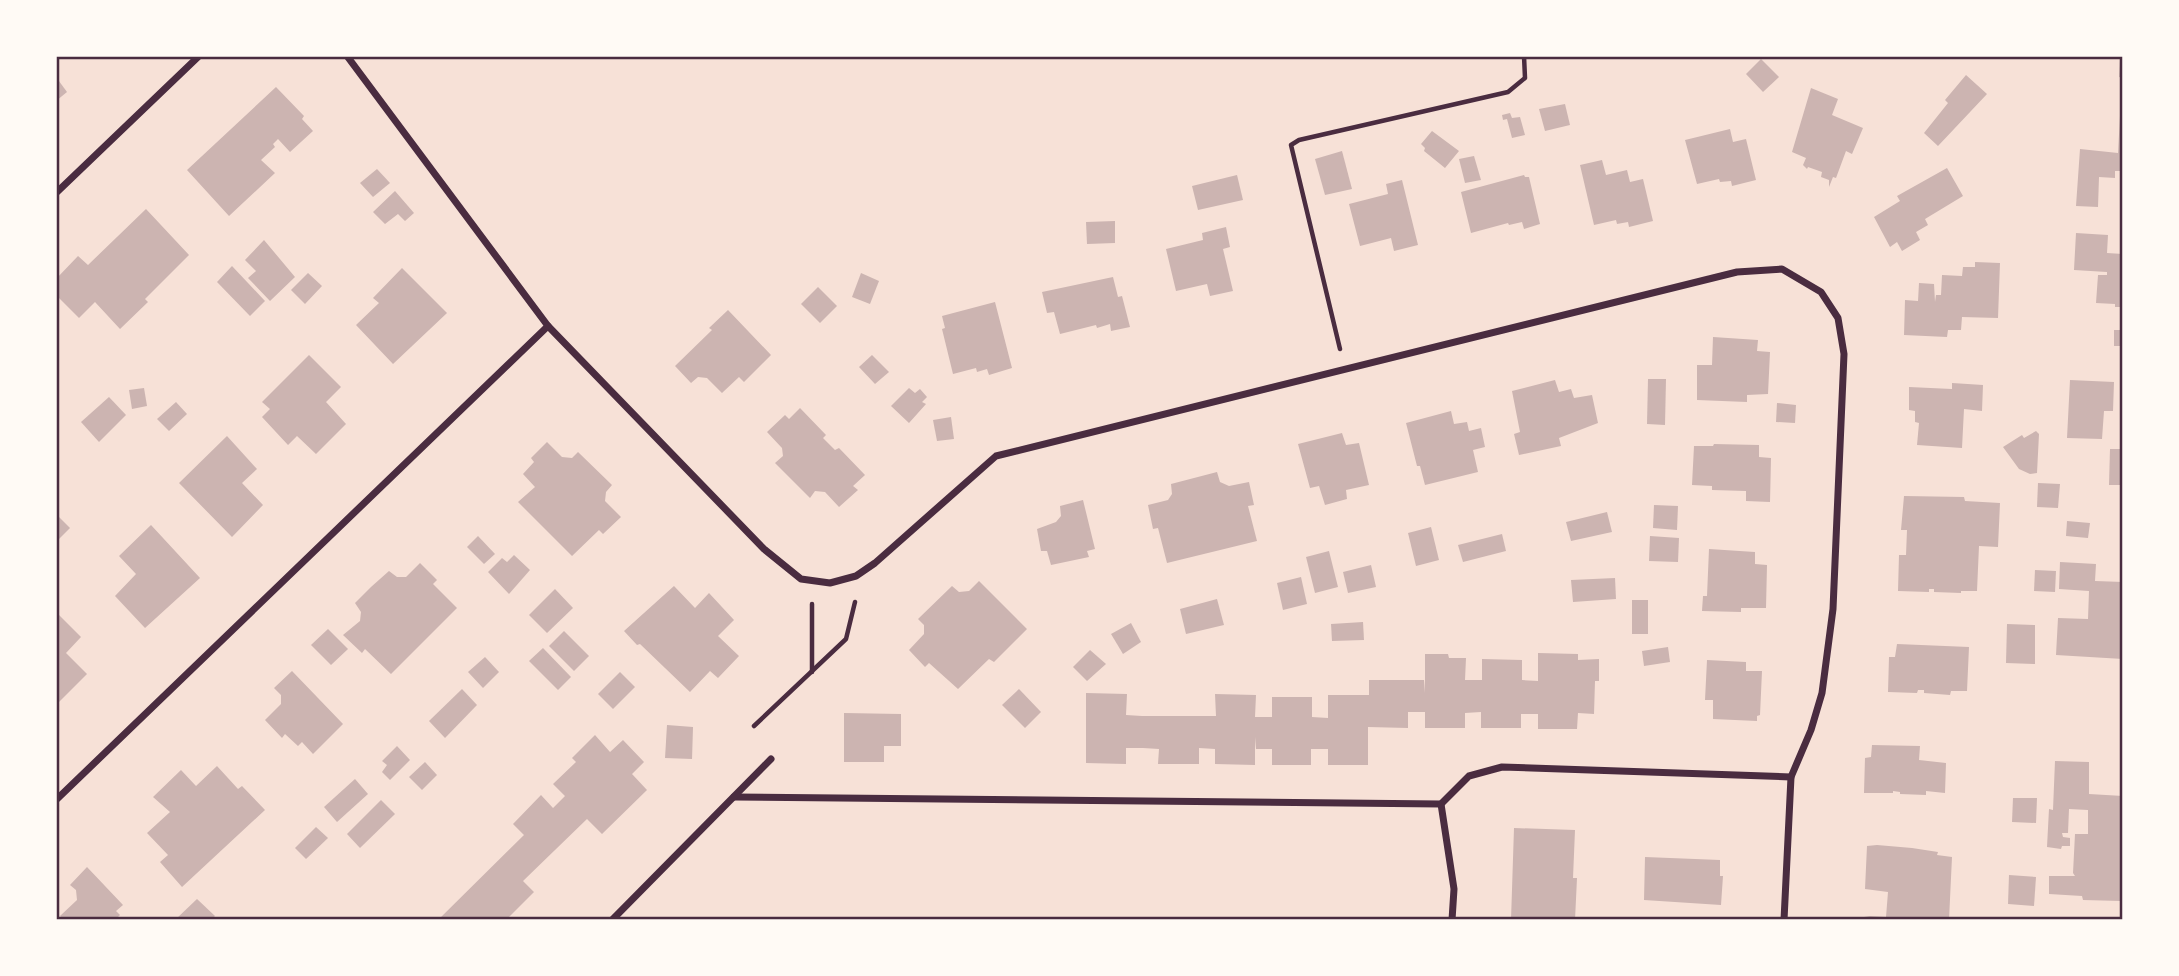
<svg xmlns="http://www.w3.org/2000/svg" width="2179" height="976" font-family="Lato,sans-serif">
<style>
.building{fill:#ccb4b1}
.lines{fill:none;stroke-linecap:round;stroke-linejoin:round}
.path{stroke:#4a2c40;stroke-width:4.5}
.minor{stroke:#4a2c40;stroke-width:7}
.neatline{fill:none;stroke:#4a2c40;stroke-width:2.5}
</style>
<rect width="100%" height="100%" fill="#f7e1d7"/>
<!-- building -->
<g class="building">
<polygon points="2120,57 2123,57 2123,78 2119,77"/>
<polygon points="1761,59 1779,77 1763,92 1746,74"/>
<polygon points="1966,75 1987,94 1938,146 1924,133 1948,103 1945,100"/>
<polygon points="56,77 67,92 56,101"/>
<polygon points="276,87 304,116 302,119 313,131 290,152 278,139 273,144 275,147 261,160 275,173 229,216 187,170"/>
<polygon points="1811,88 1838,99 1832,115 1863,128 1852,154 1846,151 1836,178 1833,177 1829,187 1829,180 1821,177 1822,172 1808,167 1807,169 1803,165 1806,158 1792,152"/>
<polygon points="1565,104 1570,125 1545,131 1539,109"/>
<polygon points="1510,113 1512,118 1520,117 1525,135 1512,138 1507,119 1503,120 1502,115"/>
<polygon points="2120,116 2123,116 2123,171 2115,171 2115,178 2099,177 2098,207 2076,206 2080,149 2118,153"/>
<polygon points="1730,129 1733,142 1746,139 1756,180 1732,186 1731,181 1720,182 1719,179 1697,184 1685,140"/>
<polygon points="1432,131 1459,151 1445,168 1424,151 1425,148 1421,144"/>
<polygon points="1342,151 1352,189 1325,195 1315,159"/>
<polygon points="1474,156 1481,180 1465,183 1459,159"/>
<polygon points="1602,160 1606,175 1627,170 1630,182 1643,179 1653,221 1629,227 1628,222 1617,224 1616,220 1594,225 1580,165"/>
<polygon points="1947,168 1963,196 1925,219 1928,225 1916,232 1920,240 1902,251 1897,242 1890,247 1874,217 1900,201 1897,196"/>
<polygon points="377,169 390,183 373,197 360,183"/>
<polygon points="1237,175 1243,200 1198,210 1192,186"/>
<polygon points="1524,175 1525,177 1529,177 1540,224 1524,229 1522,222 1509,225 1508,223 1471,233 1461,192"/>
<polygon points="1402,180 1418,245 1394,251 1391,238 1360,246 1349,204 1388,194 1386,184"/>
<polygon points="395,191 414,213 405,221 398,214 385,224 373,212"/>
<polygon points="146,209 189,255 145,299 148,302 120,329 95,302 79,318 56,295 56,279 78,256 88,265"/>
<polygon points="1115,221 1115,243 1087,244 1086,222"/>
<polygon points="1226,227 1230,247 1223,249 1233,291 1210,296 1207,284 1176,291 1166,249 1203,240 1202,233"/>
<polygon points="2076,233 2108,235 2107,253 2123,254 2123,307 2115,307 2115,304 2096,303 2098,275 2107,275 2107,272 2074,270"/>
<polygon points="264,240 295,277 270,301 248,278 256,271 245,260"/>
<polygon points="1975,262 2000,263 1998,318 1962,317 1961,330 1948,330 1947,337 1904,335 1905,300 1918,301 1919,283 1934,284 1935,302 1936,295 1941,295 1942,275 1962,276 1963,267 1975,267"/>
<polygon points="232,266 265,301 250,316 217,282"/>
<polygon points="402,268 447,313 393,364 356,325 379,303 373,298"/>
<polygon points="308,273 322,286 305,304 291,290"/>
<polygon points="861,273 879,281 870,304 852,297"/>
<polygon points="1113,277 1118,297 1122,296 1130,327 1111,331 1110,324 1097,328 1096,325 1060,334 1054,312 1047,313 1042,292"/>
<polygon points="818,287 837,306 820,323 801,304"/>
<polygon points="995,302 1012,368 989,375 987,369 977,372 976,368 953,374 942,329 945,328 942,316"/>
<polygon points="728,310 771,355 744,382 739,377 722,393 707,378 698,377 691,383 675,366 712,330 709,328"/>
<rect x="2114" y="330" width="9" height="16"/>
<polygon points="1713,337 1758,340 1757,351 1770,352 1768,394 1747,395 1747,402 1697,400 1697,365 1712,365"/>
<polygon points="309,355 341,387 326,402 346,424 316,454 297,436 288,445 262,417 270,409 262,402"/>
<polygon points="872,355 889,372 875,384 859,367"/>
<polygon points="1648,379 1666,379 1665,425 1647,424"/>
<polygon points="1555,380 1559,392 1571,389 1574,398 1592,395 1598,423 1559,438 1561,446 1519,455 1514,434 1520,432 1512,391"/>
<polygon points="2070,380 2114,382 2113,411 2104,411 2102,439 2067,438"/>
<polygon points="1952,383 1983,385 1982,411 1964,409 1962,448 1917,445 1919,423 1915,422 1915,411 1909,410 1909,387 1952,389"/>
<polygon points="144,388 147,406 132,409 129,390"/>
<polygon points="909,388 915,393 920,389 927,397 922,402 926,404 909,423 891,406"/>
<polygon points="109,397 126,415 99,442 81,422"/>
<polygon points="176,402 187,414 169,431 157,419"/>
<polygon points="1777,403 1796,405 1795,423 1776,422"/>
<polygon points="800,408 826,435 823,438 835,450 839,448 865,475 853,486 858,490 839,507 825,492 815,491 810,498 775,463 783,456 782,448 767,432 785,415 789,419"/>
<polygon points="1451,411 1454,424 1467,422 1469,431 1481,428 1485,447 1473,450 1478,472 1425,485 1420,466 1417,466 1406,423"/>
<polygon points="951,417 954,439 937,441 933,420"/>
<polygon points="2036,431 2039,434 2037,473 2030,474 2019,469 2003,447 2022,435 2024,438"/>
<polygon points="1342,433 1346,445 1359,443 1369,485 1346,490 1347,499 1325,505 1319,486 1310,488 1298,444"/>
<polygon points="227,436 257,469 242,483 263,505 232,537 179,483"/>
<polygon points="547,442 562,457 572,458 578,452 612,485 606,492 605,501 621,517 603,534 599,530 572,556 518,502 535,487 523,474 534,462 531,458"/>
<polygon points="1714,444 1759,445 1759,457 1771,458 1770,502 1746,501 1746,491 1712,490 1712,486 1692,485 1694,446 1713,446"/>
<polygon points="2110,449 2123,449 2123,485 2109,485"/>
<polygon points="1217,472 1220,482 1229,486 1249,482 1254,505 1248,506 1257,541 1167,563 1158,528 1153,529 1148,505 1168,500 1172,494 1171,484"/>
<polygon points="2038,483 2060,484 2058,508 2037,507"/>
<polygon points="1904,496 1964,497 1965,501 2000,503 1998,547 1979,546 1977,591 1961,591 1961,593 1934,592 1934,589 1929,589 1929,592 1898,591 1899,555 1906,555 1907,530 1901,530"/>
<polygon points="1083,500 1095,549 1087,551 1089,557 1051,565 1047,551 1041,551 1037,529 1056,522 1061,516 1060,506"/>
<polygon points="1654,505 1678,506 1677,530 1653,528"/>
<polygon points="1607,512 1612,532 1571,541 1566,522"/>
<polygon points="56,514 70,528 56,542"/>
<polygon points="2067,521 2090,523 2088,538 2066,536"/>
<polygon points="151,525 200,578 145,628 115,596 136,574 119,556"/>
<polygon points="1431,527 1439,560 1416,566 1408,533"/>
<polygon points="1502,534 1506,551 1463,562 1458,545"/>
<polygon points="478,536 495,554 484,564 467,547"/>
<polygon points="1650,536 1679,538 1678,562 1649,561"/>
<polygon points="1709,549 1755,552 1755,564 1767,565 1766,608 1741,608 1741,612 1702,611 1703,596 1707,596"/>
<polygon points="1329,551 1338,587 1315,593 1306,557"/>
<polygon points="514,555 530,570 509,594 488,572 502,558 507,562"/>
<polygon points="2060,562 2096,564 2095,581 2123,582 2123,659 2056,655 2058,618 2088,619 2089,591 2059,589"/>
<polygon points="420,563 437,580 433,584 457,608 391,674 365,649 362,653 343,635 360,621 361,612 355,603 371,587 389,571 397,577 406,577"/>
<polygon points="1371,565 1376,587 1348,593 1343,572"/>
<polygon points="2035,570 2056,571 2055,592 2034,591"/>
<polygon points="1301,577 1307,604 1283,610 1277,583"/>
<polygon points="1615,578 1616,599 1573,602 1571,580"/>
<polygon points="979,581 1027,629 994,662 989,659 958,689 929,663 925,667 909,650 924,634 924,625 918,619 952,586 959,592 969,591"/>
<polygon points="674,586 695,608 709,593 734,620 718,636 739,656 718,678 710,671 690,692 640,644 637,645 624,631"/>
<polygon points="555,589 573,608 547,633 529,615"/>
<polygon points="1217,599 1224,625 1186,634 1180,609"/>
<rect x="1632" y="600" width="16" height="34"/>
<polygon points="56,612 81,637 66,653 87,674 56,705"/>
<polygon points="1363,622 1364,640 1332,641 1331,624"/>
<polygon points="1131,623 1141,642 1123,654 1111,634"/>
<polygon points="2007,624 2035,625 2035,664 2006,663"/>
<polygon points="328,629 348,649 331,665 311,645"/>
<polygon points="564,631 589,656 574,671 549,646"/>
<polygon points="1897,644 1969,647 1967,691 1951,691 1950,695 1924,693 1924,690 1918,690 1917,693 1888,692 1889,657 1895,657"/>
<polygon points="1668,647 1670,662 1644,666 1642,651"/>
<polygon points="543,648 571,677 558,690 529,661"/>
<polygon points="1090,650 1106,664 1087,681 1073,667"/>
<polygon points="1538,653 1578,654 1578,660 1599,659 1599,681 1595,681 1594,714 1578,713 1577,729 1538,729 1538,714 1521,714 1521,728 1481,728 1481,712 1465,713 1465,728 1425,728 1425,712 1408,712 1408,728 1368,727 1368,765 1328,765 1328,749 1311,749 1311,765 1272,765 1272,749 1256,749 1255,737 1255,765 1215,764 1215,749 1199,748 1199,764 1158,764 1159,749 1143,748 1126,748 1126,764 1086,763 1086,693 1127,694 1126,715 1142,716 1216,716 1215,694 1256,695 1255,717 1272,717 1272,697 1312,697 1312,717 1328,718 1328,695 1369,695 1369,680 1424,680 1425,693 1425,654 1448,654 1449,658 1466,658 1465,680 1482,680 1482,659 1522,660 1522,680 1538,681"/>
<polygon points="485,657 499,672 483,688 468,672"/>
<polygon points="1707,660 1746,662 1746,671 1762,671 1760,715 1757,716 1757,721 1713,719 1713,700 1705,700"/>
<polygon points="292,671 343,724 313,754 302,742 298,746 285,734 282,738 265,720 281,704 281,695 274,688"/>
<polygon points="620,672 635,687 613,709 598,694"/>
<polygon points="462,689 477,705 445,738 429,721"/>
<polygon points="1019,689 1041,712 1025,728 1002,705"/>
<polygon points="844,713 901,714 901,746 884,746 884,762 844,762"/>
<polygon points="667,725 693,727 692,759 665,758"/>
<polygon points="595,735 610,752 623,740 644,762 632,774 647,790 602,834 587,819 523,881 534,892 506,920 438,920 524,835 513,824 541,795 553,808 565,796 553,784 576,762 572,758"/>
<polygon points="1872,745 1920,746 1919,760 1946,763 1945,793 1926,791 1926,795 1900,794 1900,792 1893,791 1893,793 1864,793 1865,758 1871,757"/>
<polygon points="397,746 410,760 390,780 382,772 387,765 382,761"/>
<polygon points="2055,761 2089,762 2089,794 2123,796 2121,901 2083,900 2082,896 2049,894 2049,876 2075,876 2073,873 2075,834 2088,834 2088,810 2069,809 2068,833 2062,833 2063,837 2070,838 2070,846 2062,846 2061,849 2047,847 2049,809 2053,810"/>
<polygon points="425,762 437,775 422,790 409,777"/>
<polygon points="217,766 238,789 242,786 265,810 182,887 160,862 168,855 147,833 170,812 153,797 181,770 196,786"/>
<polygon points="355,779 368,794 337,822 324,807"/>
<polygon points="2013,798 2037,798 2036,823 2012,822"/>
<polygon points="381,800 395,814 360,848 347,834"/>
<polygon points="316,827 328,838 306,859 295,848"/>
<polygon points="1514,828 1575,830 1573,878 1577,878 1575,920 1511,920"/>
<polygon points="1877,845 1912,848 1938,852 1937,855 1952,857 1949,920 1864,920 1864,917 1870,916 1886,917 1888,892 1865,889 1867,846"/>
<polygon points="1645,857 1720,860 1720,876 1723,876 1721,905 1644,900"/>
<polygon points="87,867 123,905 116,911 120,915 115,920 64,920 60,916 77,900 76,890 70,885"/>
<polygon points="2009,875 2036,877 2034,906 2008,904"/>
<polygon points="197,899 215,916 211,920 175,920"/>
</g>
<g class="lines">
<!-- path -->
<g class="path">
<polyline points="1340,349 1291,145 1299,140 1508,92 1525,78 1524,56"/>
<polyline points="812,672 812,604"/>
<polyline points="754,726 846,639 855,602"/>
</g>
<!-- minor -->
<g class="minor">
<polyline points="347,56 548,326 764,549 801,579 830,583 856,576 875,563 996,456 1737,272 1782,269 1821,292 1838,318 1844,354 1833,609 1822,693 1811,730 1791,777 1784,920"/>
<polyline points="56,193 199,56"/>
<polyline points="734,797 1441,804 1469,776 1502,767 1791,777"/>
<polyline points="56,800 548,326"/>
<polyline points="1441,804 1454,889 1452,920"/>
<polyline points="612,920 771,759"/>
</g>
</g>
<!-- border -->
<rect width="2179" height="976" fill="none" stroke="#fffaf5" stroke-width="116"/>
<rect x="58" y="58" width="2063" height="860" class="neatline"/>
</svg>
